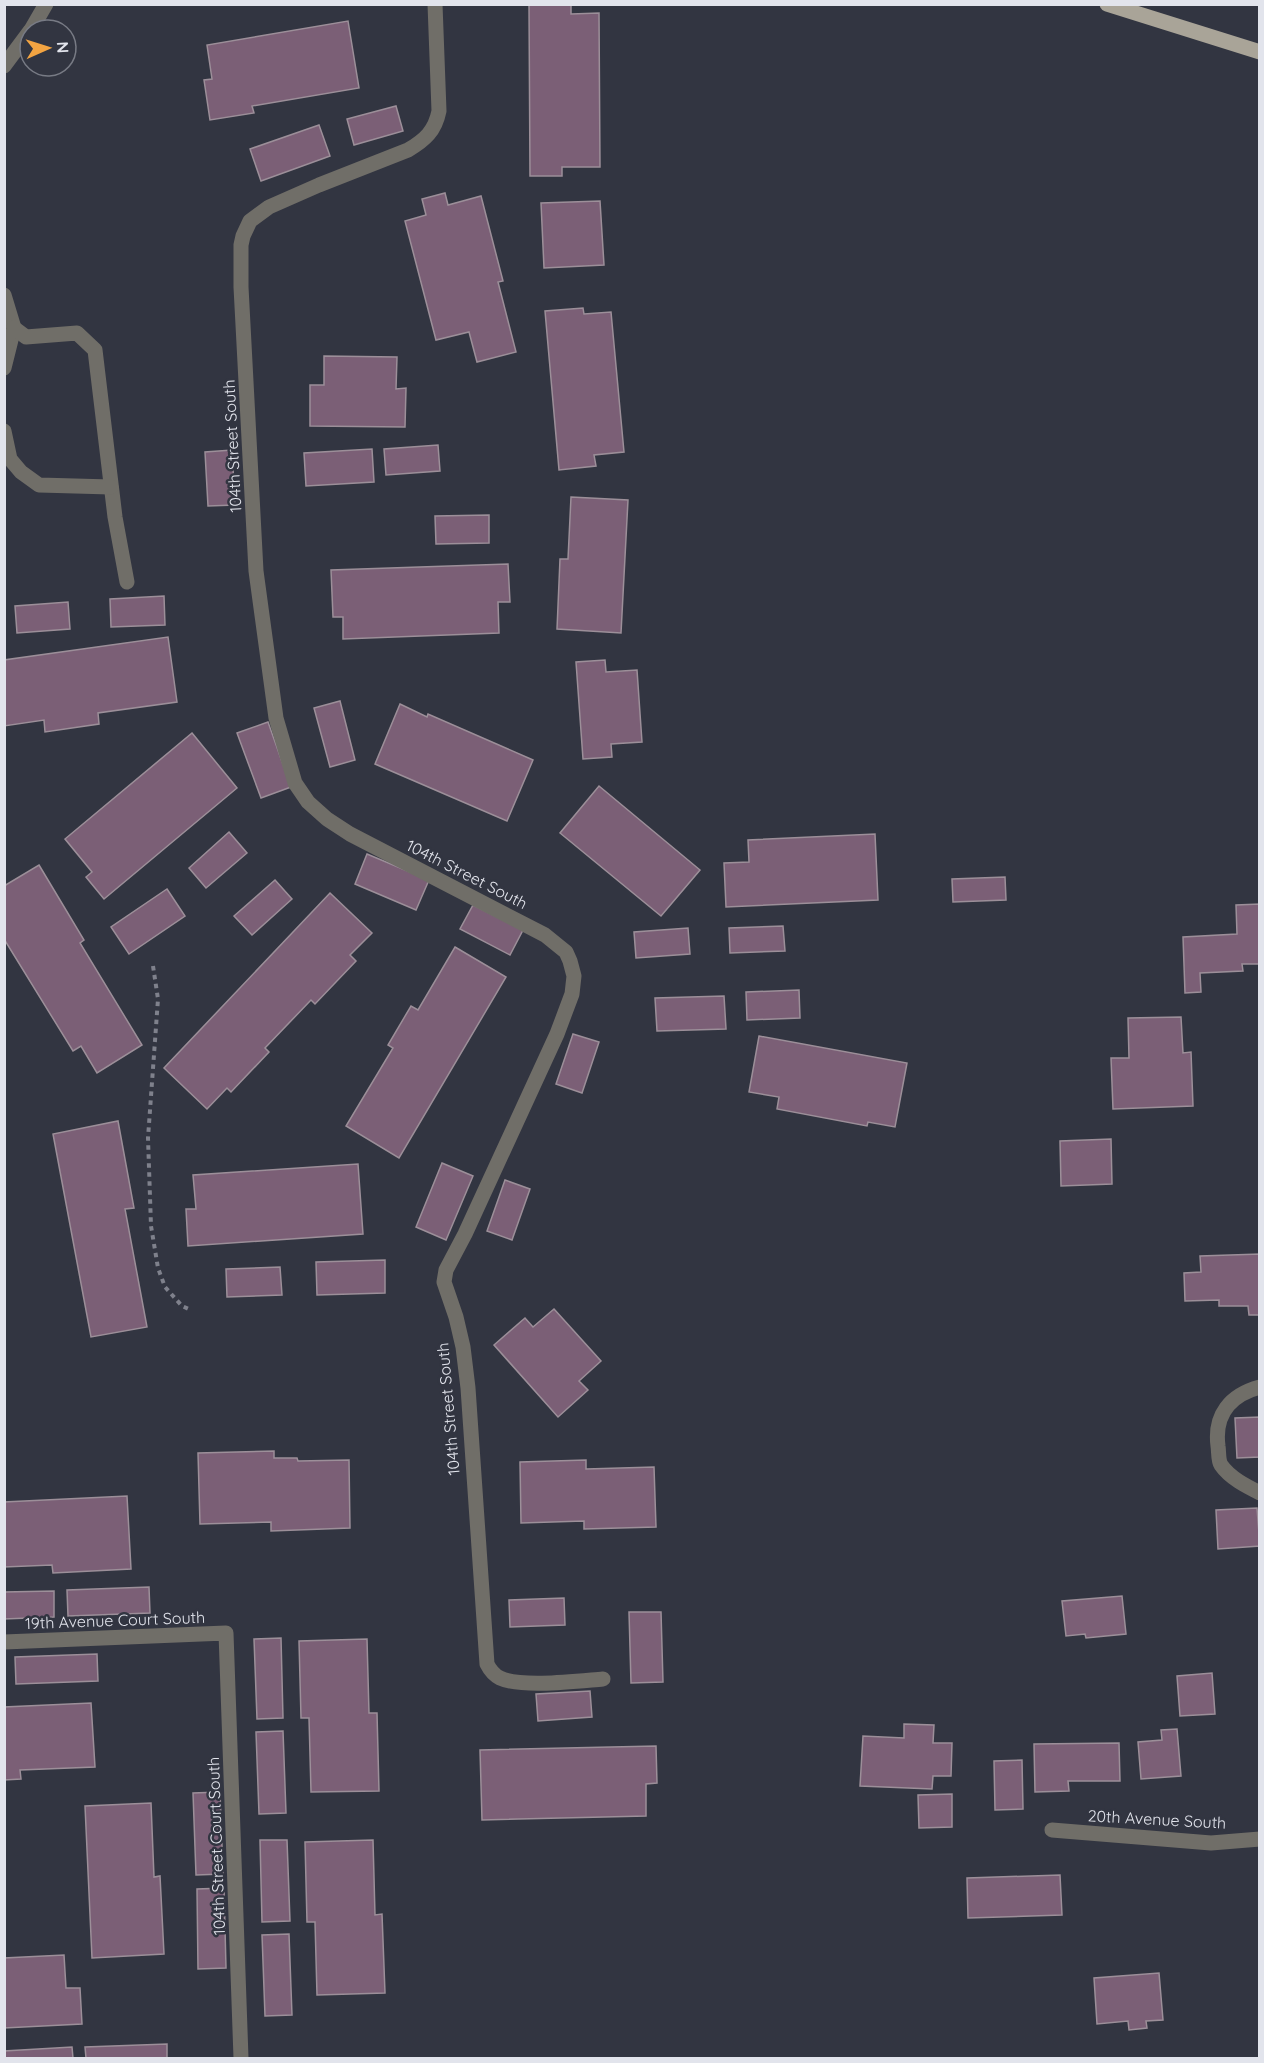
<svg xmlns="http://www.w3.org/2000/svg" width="1264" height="2063" font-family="Quicksand,sans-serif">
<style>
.building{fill:#7b5f76;stroke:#9c8f99;stroke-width:1.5}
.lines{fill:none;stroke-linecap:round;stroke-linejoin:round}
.path{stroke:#7f818c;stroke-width:4;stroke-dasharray:4.5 4.5;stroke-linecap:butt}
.minor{stroke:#706e68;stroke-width:15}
.major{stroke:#a9a498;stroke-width:15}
.labels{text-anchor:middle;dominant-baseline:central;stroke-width:5;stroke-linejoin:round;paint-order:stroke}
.street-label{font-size:16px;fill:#e2e4ec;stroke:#323541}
</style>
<rect width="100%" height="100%" fill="#323541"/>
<!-- building -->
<g class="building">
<polygon points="529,4 571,4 571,14 599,13 600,167 562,167 562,176 530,176"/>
<polygon points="348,21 359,88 252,106 254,113 210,120 204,80 212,79 207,45"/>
<polygon points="396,106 403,131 354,145 347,119"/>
<polygon points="319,125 330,156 261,181 250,149"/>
<polygon points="445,193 448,205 481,196 503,281 498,282 516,352 477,362 469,332 436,340 405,221 426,215 422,199"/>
<polygon points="600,201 604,265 544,268 541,203"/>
<polygon points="583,308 584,314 611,312 624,452 594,455 596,466 559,470 545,311"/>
<polygon points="324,356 397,357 396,389 406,388 405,427 310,426 310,385 324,385"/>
<polygon points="438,445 440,471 386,475 384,449"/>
<polygon points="372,449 374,482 306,486 304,453"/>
<polygon points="232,450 235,505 208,506 205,452"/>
<polygon points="571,497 628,500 621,633 557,629 560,559 568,559"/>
<polygon points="489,515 489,543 436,544 435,516"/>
<polygon points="508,564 510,602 498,602 499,633 343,639 343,617 333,617 331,570"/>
<polygon points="164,596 165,625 111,627 110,599"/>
<polygon points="68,602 70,629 17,633 15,606"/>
<polygon points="168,637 177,702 98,713 99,724 45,732 44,720 4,726 4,660"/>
<polygon points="605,660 606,672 637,670 642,742 611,744 612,757 583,759 576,662"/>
<polygon points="340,701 355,760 330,767 314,708"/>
<polygon points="400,704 427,717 428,714 533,760 507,821 375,764"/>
<polygon points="268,722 291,787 261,798 237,733"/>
<polygon points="192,733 237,788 104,899 86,877 92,872 65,839"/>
<polygon points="599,786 700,870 661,916 560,833"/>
<polygon points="229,832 247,853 206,888 189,868"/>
<polygon points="875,834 878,900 726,907 724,863 749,862 748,840"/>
<polygon points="367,854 429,880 416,910 355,884"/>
<polygon points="39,865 84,940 80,943 142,1045 97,1073 81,1046 73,1051 4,939 4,886"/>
<polygon points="1005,877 1006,900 953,902 952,879"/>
<polygon points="275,880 292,899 252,935 234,916"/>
<polygon points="167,889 185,916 129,954 111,927"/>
<polygon points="330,893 372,933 350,955 356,961 315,1004 311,1000 265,1048 269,1052 231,1092 227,1088 207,1109 164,1068"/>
<polygon points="1260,904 1260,964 1242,964 1243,971 1200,973 1201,992 1185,993 1183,937 1237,934 1236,905"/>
<polygon points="473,905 523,930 510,955 460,929"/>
<polygon points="783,926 785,951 730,953 729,928"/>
<polygon points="688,928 690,954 636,958 634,932"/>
<polygon points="455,947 506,977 399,1158 346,1126 393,1048 388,1045 411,1006 418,1010"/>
<polygon points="799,990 800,1018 747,1020 746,992"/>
<polygon points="724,996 726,1029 657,1031 655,998"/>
<polygon points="1181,1017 1183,1053 1191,1052 1193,1106 1113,1109 1111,1058 1129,1058 1128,1018"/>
<polygon points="573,1034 599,1042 582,1093 556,1084"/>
<polygon points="759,1036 907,1063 895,1127 868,1122 867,1126 777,1109 779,1097 749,1092"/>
<polygon points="118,1121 134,1208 125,1209 147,1327 91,1337 53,1134"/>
<polygon points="1111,1139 1112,1184 1061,1186 1060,1141"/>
<polygon points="442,1163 473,1176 446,1240 416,1227"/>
<polygon points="358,1164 363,1234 188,1246 186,1209 196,1209 193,1175"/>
<polygon points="505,1180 530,1189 512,1240 487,1231"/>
<polygon points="1260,1254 1260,1315 1249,1315 1248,1306 1219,1306 1219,1300 1185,1301 1184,1273 1201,1272 1200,1256"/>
<polygon points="385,1260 385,1293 317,1295 316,1262"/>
<polygon points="280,1267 282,1295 227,1297 226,1269"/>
<polygon points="554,1309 601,1361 579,1381 588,1390 558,1417 494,1345 525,1318 533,1327"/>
<polygon points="1260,1417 1260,1457 1237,1458 1235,1418"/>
<polygon points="274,1451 274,1458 297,1458 298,1461 349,1460 350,1528 271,1531 271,1522 200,1524 198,1453"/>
<polygon points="586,1460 586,1469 654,1467 656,1527 584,1529 584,1521 521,1523 520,1462"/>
<polygon points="127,1496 131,1569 53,1573 52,1565 4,1567 4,1502"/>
<polygon points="1257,1508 1260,1546 1218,1549 1216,1510"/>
<polygon points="149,1587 150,1613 68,1616 67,1590"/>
<polygon points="54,1591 54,1617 4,1619 4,1592"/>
<polygon points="1122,1596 1126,1634 1086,1638 1085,1634 1066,1636 1062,1601"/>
<polygon points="564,1598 565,1625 510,1627 509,1600"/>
<polygon points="629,1612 661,1612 663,1682 631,1683"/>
<polygon points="281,1638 283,1718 257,1719 254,1639"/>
<polygon points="367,1639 369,1713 377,1713 379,1791 311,1792 309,1718 301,1718 299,1641"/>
<polygon points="97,1654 98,1681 16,1684 15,1657"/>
<polygon points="1212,1673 1215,1714 1180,1716 1177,1676"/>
<polygon points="590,1691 592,1717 538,1721 536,1694"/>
<polygon points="91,1703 95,1767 20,1770 21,1779 4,1780 4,1707"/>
<polygon points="904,1724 934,1725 933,1743 952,1743 951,1776 933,1776 932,1789 860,1786 863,1736 904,1738"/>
<polygon points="1177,1729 1181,1776 1141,1779 1138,1742 1162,1740 1161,1730"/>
<polygon points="283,1731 286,1813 259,1814 256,1732"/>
<polygon points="1119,1743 1120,1781 1068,1781 1069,1791 1035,1792 1034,1744"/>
<polygon points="656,1746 657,1783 646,1784 646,1816 482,1820 480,1750"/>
<polygon points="1022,1760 1023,1809 995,1810 994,1761"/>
<polygon points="220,1792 223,1874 196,1875 193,1793"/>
<polygon points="952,1794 952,1827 919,1828 918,1795"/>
<polygon points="151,1803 154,1877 160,1876 164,1954 92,1958 85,1806"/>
<polygon points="260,1840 287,1840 290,1921 262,1922"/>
<polygon points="373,1840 375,1915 382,1914 385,1993 317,1995 315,1922 307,1922 305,1842"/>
<polygon points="1060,1875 1062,1915 968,1918 967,1878"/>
<polygon points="224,1888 226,1968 198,1969 197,1889"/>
<polygon points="289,1934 292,2015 265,2016 262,1935"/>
<polygon points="64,1955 66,1988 80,1988 82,2024 4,2028 4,1958"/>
<polygon points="1159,1973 1163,2020 1146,2021 1147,2028 1129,2030 1128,2021 1097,2024 1094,1978"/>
<polygon points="167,2044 167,2058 86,2058 85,2047"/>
<polygon points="72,2047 73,2058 4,2058 4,2051"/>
</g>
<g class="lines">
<!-- path -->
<polyline class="path" points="153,966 158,999 148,1138 151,1226 158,1268 165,1287 182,1306 191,1310"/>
<!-- minor -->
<g class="minor">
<path d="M435,4L439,111C435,131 425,140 408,150L319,185L269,207L250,221L243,236L241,245V287L256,571L276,718L295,783L308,802L327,819L350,834L545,935L566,952L570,961L574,976L572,994L557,1034L465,1234L446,1270L444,1282L456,1317L463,1347L468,1388L487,1664C490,1670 494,1675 500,1678C521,1688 578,1681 603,1679"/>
<polyline points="31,30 46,4"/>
<polyline points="4,66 30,31"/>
<polyline points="4,295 14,328 4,368"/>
<polyline points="14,328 26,337 77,333 95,350 115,517 127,582"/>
<polyline points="4,431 10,459 21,472 39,485 111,487"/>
<path d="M1260,1387C1230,1395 1214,1415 1218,1446C1219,1452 1218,1460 1221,1465C1230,1478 1246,1486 1260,1493"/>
<polyline points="4,1642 226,1633 241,2058"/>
<polyline points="1052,1830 1211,1843 1260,1839"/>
</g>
<!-- major -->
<polyline class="major" points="1107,4 1260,52"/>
</g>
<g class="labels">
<!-- street labels -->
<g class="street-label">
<text transform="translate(232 446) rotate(-93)">104th Street South</text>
<text transform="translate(467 874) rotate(27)">104th Street South</text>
<text transform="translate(448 1409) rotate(-95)">104th Street South</text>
<text transform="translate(115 1620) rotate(-2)">19th Avenue Court South</text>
<text transform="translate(1157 1819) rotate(3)">20th Avenue South</text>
<text transform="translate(216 1846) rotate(-92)">104th Street Court South</text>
</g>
</g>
<!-- border -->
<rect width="1264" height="2063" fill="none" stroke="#e2e4ec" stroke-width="12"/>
<!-- north arrow -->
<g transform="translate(48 48) rotate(87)"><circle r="28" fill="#323541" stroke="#787b85" stroke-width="1.5"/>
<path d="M0-4.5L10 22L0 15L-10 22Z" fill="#f3a442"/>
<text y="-9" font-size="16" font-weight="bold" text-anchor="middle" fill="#e2e4ec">N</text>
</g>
</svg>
